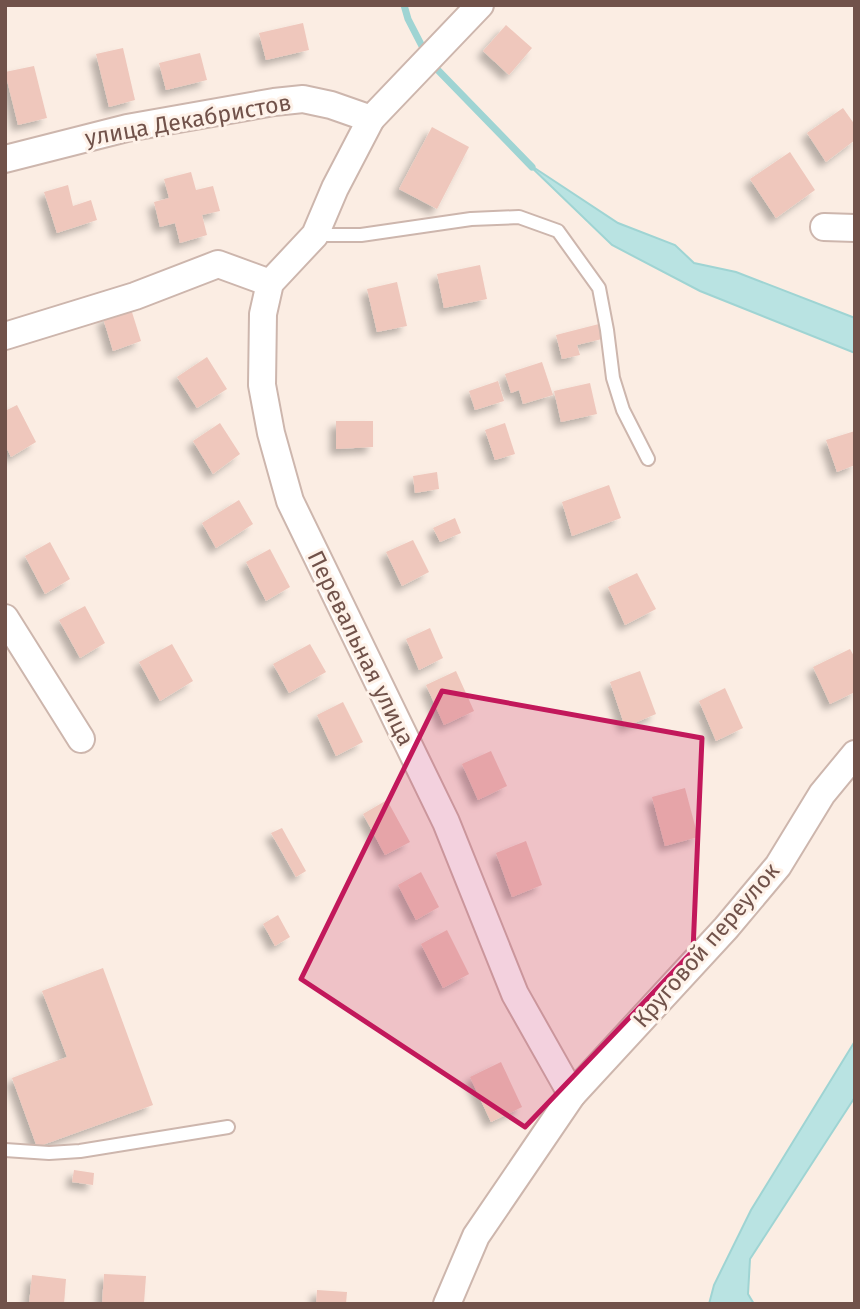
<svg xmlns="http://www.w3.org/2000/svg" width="860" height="1309" font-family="'Fira Sans',sans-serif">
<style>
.water{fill:#b9e3e2;stroke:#9fd4d3;stroke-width:2}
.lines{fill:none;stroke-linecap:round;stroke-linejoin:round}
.stream{stroke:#9fd4d3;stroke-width:7}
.building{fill:#efc7bc;filter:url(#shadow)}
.lane-casing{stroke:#cdb6ad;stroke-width:16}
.street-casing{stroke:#cdb6ad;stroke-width:30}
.lane{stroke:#fff;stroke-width:12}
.street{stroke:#fff;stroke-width:26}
.marked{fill:#c2185b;fill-opacity:0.2;stroke:#c2185b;stroke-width:5;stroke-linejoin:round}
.labels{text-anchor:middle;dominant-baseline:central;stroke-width:6;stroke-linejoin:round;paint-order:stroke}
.street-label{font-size:23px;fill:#71524a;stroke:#fef2e9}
</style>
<defs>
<filter id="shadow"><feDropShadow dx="-6" dy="6" stdDeviation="3.5" flood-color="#0004"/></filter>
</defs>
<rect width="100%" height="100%" fill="#fbede3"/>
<!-- water -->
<g class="water">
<polygon points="527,163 618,223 675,245 694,263 736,272 855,318 855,353 700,291 612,245"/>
<polygon points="855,1041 855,1097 750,1259 748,1294 754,1304 709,1304 714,1285 751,1210"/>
</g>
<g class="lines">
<!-- stream -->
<g class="stream">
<polyline points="404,5 408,19 425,52"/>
<polyline points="431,63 532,167"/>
</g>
</g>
<!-- building -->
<g class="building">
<polygon points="303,23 309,50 266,60 259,33"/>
<polygon points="506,25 532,48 509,75 483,51"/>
<polygon points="123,48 135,100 109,107 96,54"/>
<polygon points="200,53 207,80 166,90 159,63"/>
<polygon points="34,66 47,118 18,125 5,72"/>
<polygon points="843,108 855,125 855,140 826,162 807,133"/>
<polygon points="432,127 469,147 437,209 399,189"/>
<polygon points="790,152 815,190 776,218 750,179"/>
<polygon points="191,172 196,190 213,186 220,211 202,215 207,235 180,243 175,223 160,227 154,202 169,198 164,179"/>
<polygon points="68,185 73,206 91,200 97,220 57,233 44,192"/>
<polygon points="480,265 487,299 444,308 437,274"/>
<polygon points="397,282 407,326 377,332 367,289"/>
<polygon points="131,309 141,341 113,351 103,318"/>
<polygon points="599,324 602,339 577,345 580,355 562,359 556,335"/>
<polygon points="207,357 227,389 197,408 177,377"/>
<polygon points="542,362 553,395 523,404 519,390 511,393 505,374"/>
<polygon points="498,381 504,401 475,410 469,391"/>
<polygon points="590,383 597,414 561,422 554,391"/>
<polygon points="17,405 36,442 11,457 5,445 5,411"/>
<polygon points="336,421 373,421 373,447 336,449"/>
<polygon points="220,423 240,454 213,474 193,441"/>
<polygon points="505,423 515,454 495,460 485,430"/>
<polygon points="855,431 855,465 837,472 826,440"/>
<polygon points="437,472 439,489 415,493 413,476"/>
<polygon points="609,485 621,518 572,536 562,502"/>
<polygon points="239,500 253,524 216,548 202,523"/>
<polygon points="455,518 461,533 440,542 433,528"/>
<polygon points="413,540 429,572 402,586 386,552"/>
<polygon points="50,542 70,579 45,594 25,556"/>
<polygon points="270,549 290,587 266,601 246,562"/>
<polygon points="637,573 656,609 625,625 608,587"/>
<polygon points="85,606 105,643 80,658 59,620"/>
<polygon points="430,628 443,658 419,670 406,639"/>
<polygon points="172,644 193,681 160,701 139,662"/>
<polygon points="310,644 326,672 289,693 273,664"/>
<polygon points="850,649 855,658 855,692 830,704 813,667"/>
<polygon points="456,671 474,711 444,725 426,685"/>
<polygon points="640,671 656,714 625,727 610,682"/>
<polygon points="725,688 743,728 716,741 699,701"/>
<polygon points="343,702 363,742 336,756 317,715"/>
<polygon points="491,751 507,786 478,800 462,764"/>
<polygon points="685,788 698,837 665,846 652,797"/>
<polygon points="387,800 410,842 385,855 363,814"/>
<polygon points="282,828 306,871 296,877 271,833"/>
<polygon points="526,841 542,885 512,897 496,853"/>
<polygon points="421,872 439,907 416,920 398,885"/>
<polygon points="278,915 290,937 275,946 263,924"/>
<polygon points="447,930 469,974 443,988 421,944"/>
<polygon points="103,968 153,1105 37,1147 12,1078 67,1057 42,991"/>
<polygon points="501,1062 522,1107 491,1122 470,1077"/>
<polygon points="74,1170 94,1173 93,1185 72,1182"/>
<polygon points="104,1274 146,1276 144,1303 102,1304"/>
<polygon points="32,1275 66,1279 64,1304 29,1304"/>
<polygon points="317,1290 347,1292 346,1304 316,1304"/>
</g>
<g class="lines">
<!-- lane casing -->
<g class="lane-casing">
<g id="lane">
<polyline points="315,235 361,235 471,219 519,217 558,231 599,288 607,330 613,378 623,410 648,459"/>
<polyline points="5,1150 49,1153 80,1151 228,1127"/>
</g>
</g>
<!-- street casing -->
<g class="street-casing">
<g id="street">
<polyline points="480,5 371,119 335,188 315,235 270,283 263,314 262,385 271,433 290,501 446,822 515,994 572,1095"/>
<polyline points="5,159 127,128 274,102 303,99 331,105 371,119"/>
<polyline points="824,227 855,228"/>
<polyline points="5,336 135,296 218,264 270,283"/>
<polyline points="5,618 81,739"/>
<polyline points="447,1304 476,1236 572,1095 726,928 778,866 822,794 855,754"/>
</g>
</g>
<!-- lane -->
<use href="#lane" class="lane"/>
<!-- street -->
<use href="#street" class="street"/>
</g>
<!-- marked area -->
<path class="marked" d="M442,691L702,738L693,951L525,1127L301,979Z"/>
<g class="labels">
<!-- street labels -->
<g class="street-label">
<text transform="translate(188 120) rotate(-10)">улица Декабристов</text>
<text transform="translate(361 648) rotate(64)">Перевальная улица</text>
<text transform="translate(706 945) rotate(-49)">Круговой переулок</text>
</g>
</g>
<!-- border -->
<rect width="860" height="1309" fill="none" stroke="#71524a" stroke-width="14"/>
</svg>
